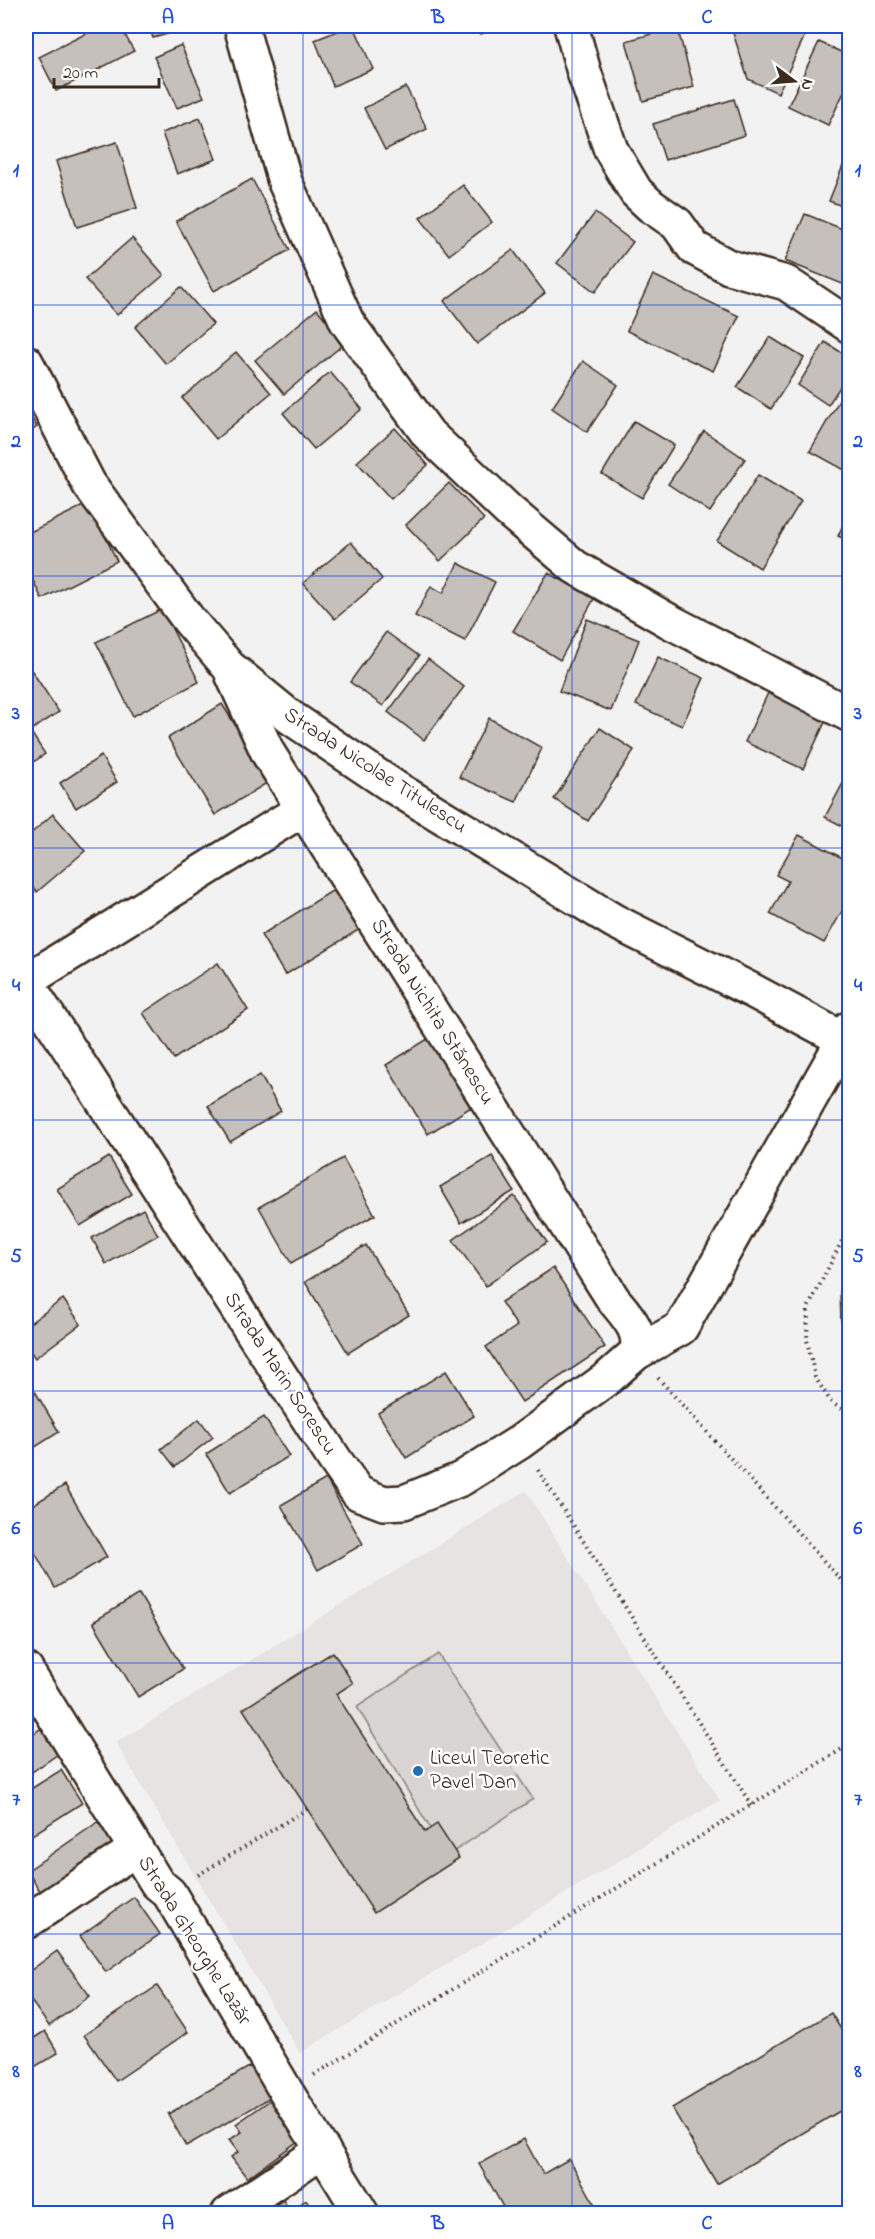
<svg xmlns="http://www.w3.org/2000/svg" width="875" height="2239" font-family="'Indie Flower',sans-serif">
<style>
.built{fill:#e6e3e2}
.green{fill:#d8d5d2;stroke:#8a8078;stroke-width:1.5}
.building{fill:#c6c0bd;stroke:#3b2a1e;stroke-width:1.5}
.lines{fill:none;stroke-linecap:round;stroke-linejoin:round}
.minor-casing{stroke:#3b2a1e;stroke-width:38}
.path{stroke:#3b2a1e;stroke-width:4;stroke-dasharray:1.5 4.5;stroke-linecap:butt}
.minor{stroke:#fff;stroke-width:33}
.grid{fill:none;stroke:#1d4ed8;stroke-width:1.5;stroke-opacity:0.55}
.poi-dot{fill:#1f6fb2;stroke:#fff;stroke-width:2}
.labels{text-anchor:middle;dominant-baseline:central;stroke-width:5;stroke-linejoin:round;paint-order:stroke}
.street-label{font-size:21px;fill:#3b2a1e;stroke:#fff}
.poi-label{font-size:21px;fill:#3b2a1e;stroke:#fff;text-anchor:start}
.neatline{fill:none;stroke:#1d4ed8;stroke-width:2}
.grid-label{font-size:20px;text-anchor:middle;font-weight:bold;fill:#1d4ed8}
</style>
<rect width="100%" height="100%" fill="#f3f2f2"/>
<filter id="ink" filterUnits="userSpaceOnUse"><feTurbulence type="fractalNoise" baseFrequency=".0167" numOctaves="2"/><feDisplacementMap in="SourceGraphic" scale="12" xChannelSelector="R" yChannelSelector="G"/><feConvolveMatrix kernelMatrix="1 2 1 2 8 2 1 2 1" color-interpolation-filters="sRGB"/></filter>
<g filter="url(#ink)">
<!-- built -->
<polygon class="built" points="526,1491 720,1800 300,2053 116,1743"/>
<!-- green -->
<polygon class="green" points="438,1654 533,1799 447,1856 357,1707"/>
<!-- building -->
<g class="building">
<polygon points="101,26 120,26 134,51 56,91 39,57"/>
<polygon points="149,26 196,26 153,38"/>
<polygon points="350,26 354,26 373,69 333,86 315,40"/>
<polygon points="478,26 503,26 481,34"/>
<polygon points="734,26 796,26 807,31 778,93 748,79 732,30"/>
<polygon points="677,27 694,87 643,101 626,41"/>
<polygon points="819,42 850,56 850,80 828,125 788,106"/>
<polygon points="181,45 204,97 177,108 154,57"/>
<polygon points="406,87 427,129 385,150 364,108"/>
<polygon points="734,99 745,135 665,160 653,124"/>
<polygon points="200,118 216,159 177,174 162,133"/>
<polygon points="117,142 137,208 77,227 56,161"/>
<polygon points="848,153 850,154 850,209 829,201"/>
<polygon points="252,179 290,250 214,291 176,221"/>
<polygon points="463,185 492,222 449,255 420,218"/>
<polygon points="595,213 633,242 595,292 557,263"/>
<polygon points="805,214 850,232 850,287 785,261"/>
<polygon points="132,238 164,275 117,315 85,279"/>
<polygon points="513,250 545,293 477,344 444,301"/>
<polygon points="653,275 739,316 713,371 627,331"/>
<polygon points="181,287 213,324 166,364 135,327"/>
<polygon points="317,309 345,343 284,394 255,360"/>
<polygon points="770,337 804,358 771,409 737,387"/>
<polygon points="825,342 850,358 850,372 828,405 798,385"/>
<polygon points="236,352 271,393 216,439 182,398"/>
<polygon points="583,361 618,385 587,432 552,408"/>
<polygon points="330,372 362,409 314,449 283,413"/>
<polygon points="844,392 850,395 850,473 810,451"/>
<polygon points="26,409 37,427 26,435"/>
<polygon points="634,421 674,445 642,498 602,474"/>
<polygon points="395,428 428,465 391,499 357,462"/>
<polygon points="704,431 745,459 710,512 668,484"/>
<polygon points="758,475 801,501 760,568 717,541"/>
<polygon points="449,483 484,519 440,561 406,525"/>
<polygon points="89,503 117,561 42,599 26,566 26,534"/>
<polygon points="850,509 850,541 838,536"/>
<polygon points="351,542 382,579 335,619 303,583"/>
<polygon points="458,563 495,582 465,641 415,616 431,586 443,593"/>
<polygon points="548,573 595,597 560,660 513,631"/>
<polygon points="162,609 199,682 133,716 96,642"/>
<polygon points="587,619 639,640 611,711 559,691"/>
<polygon points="386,632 419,656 383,706 350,682"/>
<polygon points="658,657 704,678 682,726 636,705"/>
<polygon points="428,659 464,687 424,740 388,712"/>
<polygon points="32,671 59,712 30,731 45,754 26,767 26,675"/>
<polygon points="768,693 826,720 803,769 745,742"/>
<polygon points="222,704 270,781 215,815 168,738"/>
<polygon points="489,718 542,748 516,802 459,777"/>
<polygon points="600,728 634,750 588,821 554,799"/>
<polygon points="101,756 117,782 76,808 60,783"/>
<polygon points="850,770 850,830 825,817"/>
<polygon points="53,814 85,851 37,892 26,878 26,838"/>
<polygon points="799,835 850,862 850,897 824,943 770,914 788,881 776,875"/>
<polygon points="335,889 360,929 285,975 261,935"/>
<polygon points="218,963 248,1010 174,1059 143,1013"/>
<polygon points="434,1035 476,1104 428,1134 386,1065"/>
<polygon points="260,1075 281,1111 230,1142 208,1106"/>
<polygon points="492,1156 514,1191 461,1223 440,1187"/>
<polygon points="109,1157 132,1194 80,1226 57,1189"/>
<polygon points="343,1158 375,1215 291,1263 259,1207"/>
<polygon points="514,1196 547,1242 486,1286 453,1240"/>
<polygon points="143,1209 158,1235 106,1264 92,1238"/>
<polygon points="366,1245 409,1315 348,1353 305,1282"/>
<polygon points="553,1268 605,1347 522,1402 486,1347 517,1326 501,1302"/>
<polygon points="850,1274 850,1325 841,1321 840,1291"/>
<polygon points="63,1299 81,1324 35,1358 26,1345 26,1326"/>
<polygon points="446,1371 474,1416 406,1458 378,1413"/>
<polygon points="26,1376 59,1432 26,1453"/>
<polygon points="264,1417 289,1456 230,1493 206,1454"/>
<polygon points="199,1419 213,1437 175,1467 161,1449"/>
<polygon points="326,1479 363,1544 318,1570 281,1505"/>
<polygon points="65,1485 107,1557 55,1588 26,1537 26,1509"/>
<polygon points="139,1594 183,1669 138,1697 93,1622"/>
<polygon points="333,1652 353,1683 336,1694 425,1832 437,1824 459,1858 374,1913 243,1709"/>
<polygon points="47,1724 64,1750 26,1776 26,1739"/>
<polygon points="61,1770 82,1803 26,1839 26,1792"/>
<polygon points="98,1822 115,1847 44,1897 27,1871"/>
<polygon points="134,1897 160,1934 106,1972 80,1936"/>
<polygon points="57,1951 90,1996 49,2026 26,1994 26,1974"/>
<polygon points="157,1986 188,2032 116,2081 84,2035"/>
<polygon points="831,2013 850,2044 850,2105 717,2184 672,2108"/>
<polygon points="45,2031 58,2053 26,2072 26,2043"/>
<polygon points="261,2060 280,2092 186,2146 168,2114"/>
<polygon points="276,2096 305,2136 247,2178 231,2157 238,2152 229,2140 242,2132 236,2124"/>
<polygon points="524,2139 543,2174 569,2159 598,2210 591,2214 507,2214 479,2164"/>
<polygon points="283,2200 290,2211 306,2200 315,2214 262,2214"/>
</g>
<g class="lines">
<!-- minor casing -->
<g class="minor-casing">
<g id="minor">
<polyline points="241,26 285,182 347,322 428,434 509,511 575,567 669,621 850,715"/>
<polyline points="571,26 584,72 611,150 636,192 651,206 677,224 694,248 729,267 786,283 850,326"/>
<polyline points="26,362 89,484 188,619 229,667 290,717 394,787 614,921 753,991 850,1043"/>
<path d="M232,674L268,753L613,1299C625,1314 644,1332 636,1353"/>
<polyline points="26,981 303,809"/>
<polyline points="26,982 335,1460 358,1493 384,1503 404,1502 461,1479 520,1442 609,1377 636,1353 681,1328 850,1028"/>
<polyline points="26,1670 157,1883 169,1893 287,2093 362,2214"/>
<polyline points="26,1922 136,1849"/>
<polyline points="228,2214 323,2150"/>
</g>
</g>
<!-- path -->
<g class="path">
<polyline points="850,1225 808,1308 807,1340 815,1377 831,1402 850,1415"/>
<polyline points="658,1378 850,1590"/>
<polyline points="538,1470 752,1806"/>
<polyline points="198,1875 307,1809"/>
<polyline points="314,2075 850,1744"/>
</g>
<!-- minor -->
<use href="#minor" class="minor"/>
</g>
</g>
<!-- grid -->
<path class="grid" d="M303,26V2214M572,26V2214M26,305H850M26,576H850M26,848H850M26,1120H850M26,1391H850M26,1663H850M26,1934H850"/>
<!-- markers -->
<circle class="poi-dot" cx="418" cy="1771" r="6"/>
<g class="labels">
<!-- street labels -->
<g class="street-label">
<text transform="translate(375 771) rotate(33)">Strada Nicolae Titulescu</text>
<text transform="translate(432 1012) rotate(58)">Strada Nichita Stănescu</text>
<text transform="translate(280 1374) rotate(57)">Strada Marin Sorescu</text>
<text transform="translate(194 1941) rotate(58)">Strada Gheorghe Lazăr</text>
</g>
<!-- poi labels -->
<g class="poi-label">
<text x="430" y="1759">Liceul Teoretic<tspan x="430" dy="24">Pavel Dan</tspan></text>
</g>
</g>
<!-- margin -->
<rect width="875" height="2239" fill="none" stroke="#fff" stroke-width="66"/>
<!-- north arrow -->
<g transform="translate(794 81) rotate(106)" stroke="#ffffff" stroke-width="4.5" paint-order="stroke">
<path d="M0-4.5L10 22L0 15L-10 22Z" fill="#3b2a1e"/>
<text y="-9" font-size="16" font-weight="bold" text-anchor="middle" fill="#3b2a1e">N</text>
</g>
<!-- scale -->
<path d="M54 78v9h105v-9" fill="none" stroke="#3b2a1e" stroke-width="3"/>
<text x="63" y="78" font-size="18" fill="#3b2a1e" stroke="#ffffff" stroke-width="4.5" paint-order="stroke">20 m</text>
<rect x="33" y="33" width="809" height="2173" class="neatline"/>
<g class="grid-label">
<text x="168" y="23">A</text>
<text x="438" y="23">B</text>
<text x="707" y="23">C</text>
<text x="16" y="176">1</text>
<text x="858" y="176">1</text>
<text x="16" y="447">2</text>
<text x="858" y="447">2</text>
<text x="16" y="719">3</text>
<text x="858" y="719">3</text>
<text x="16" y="991">4</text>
<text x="858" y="991">4</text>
<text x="16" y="1262">5</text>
<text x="858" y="1262">5</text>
<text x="16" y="1534">6</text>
<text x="858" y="1534">6</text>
<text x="16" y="1805">7</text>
<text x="858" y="1805">7</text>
<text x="16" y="2077">8</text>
<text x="858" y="2077">8</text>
<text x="168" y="2229">A</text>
<text x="438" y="2229">B</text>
<text x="707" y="2229">C</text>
</g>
</svg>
